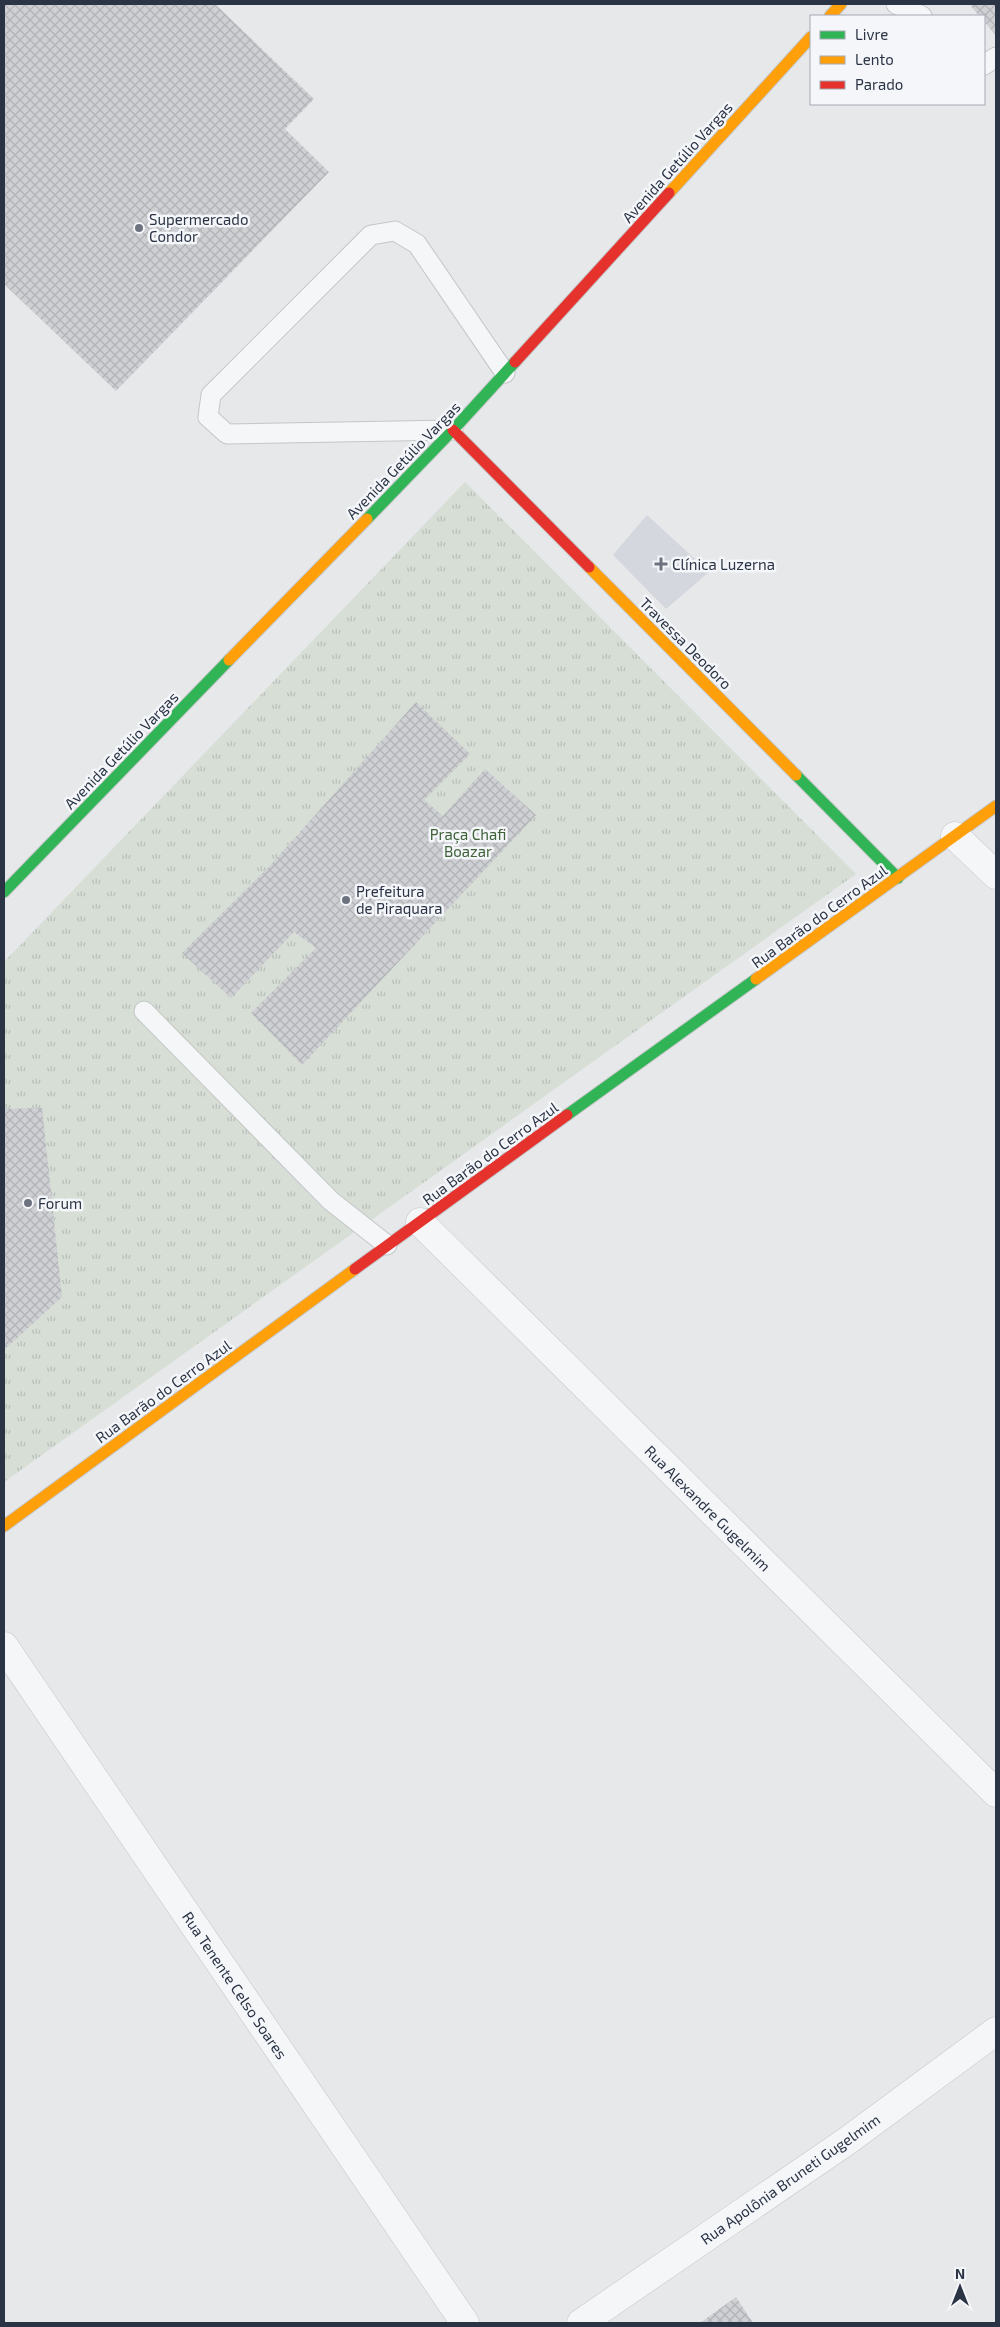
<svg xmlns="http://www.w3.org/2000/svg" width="1000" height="2327" font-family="'Exo 2',sans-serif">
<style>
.built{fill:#d4d7dd}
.park{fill:url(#park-tufts)}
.building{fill:url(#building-cross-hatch)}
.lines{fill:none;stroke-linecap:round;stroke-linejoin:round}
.lane-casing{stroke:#c4c6c8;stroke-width:21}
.street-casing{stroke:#c4c6c8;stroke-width:29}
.fast-casing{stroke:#c4c6c8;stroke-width:13}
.slow-casing{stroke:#c4c6c8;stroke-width:13}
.jam-casing{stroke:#c4c6c8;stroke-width:13}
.lane{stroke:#f5f6f7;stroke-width:19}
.street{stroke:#f5f6f7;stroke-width:28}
.fast{stroke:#30b455;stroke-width:11}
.slow{stroke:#ff9f0a;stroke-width:11}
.jam{stroke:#e5322d;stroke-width:11}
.poi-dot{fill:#6c737f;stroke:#f4f6f9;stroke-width:2}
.labels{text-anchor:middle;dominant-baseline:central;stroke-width:5;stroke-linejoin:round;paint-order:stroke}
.street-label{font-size:15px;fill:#2b3445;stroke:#f4f6f9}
.poi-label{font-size:15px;fill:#2b3445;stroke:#f4f6f9;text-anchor:start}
.park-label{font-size:15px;fill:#3f6138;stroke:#f4f6f9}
</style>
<defs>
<pattern id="park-tufts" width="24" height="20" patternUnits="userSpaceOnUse" patternTransform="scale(1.25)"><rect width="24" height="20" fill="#d6ded6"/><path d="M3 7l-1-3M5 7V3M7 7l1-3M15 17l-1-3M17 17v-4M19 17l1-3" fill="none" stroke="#b8bfb9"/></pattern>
<pattern id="building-cross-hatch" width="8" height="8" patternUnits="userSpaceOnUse" patternTransform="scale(1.25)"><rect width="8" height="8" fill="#ced0d3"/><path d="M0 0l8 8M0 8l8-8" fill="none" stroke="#b1b3b6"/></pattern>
</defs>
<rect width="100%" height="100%" fill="#e6e8ea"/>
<!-- built -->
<polygon class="built" points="647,515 709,572 666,609 613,555"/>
<!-- park -->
<polygon class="park" points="465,482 856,874 4,1482 4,962"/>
<!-- building -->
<g class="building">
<polygon points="4,4 215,4 314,99 285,129 329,172 116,391 4,284"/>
<polygon points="973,4 996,4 996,36 984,21 984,16 979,16 971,6"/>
<polygon points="416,702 470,754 424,800 443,816 485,769 536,815 302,1065 251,1013 316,948 294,932 231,998 182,953 268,868"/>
<polygon points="42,1108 62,1297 4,1350 4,1109"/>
<polygon points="736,2297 753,2323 700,2323"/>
</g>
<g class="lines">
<!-- lane casing -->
<g class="lane-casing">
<g id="lane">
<polyline points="896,4 922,16"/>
<polyline points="984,65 996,57"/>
<polyline points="453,430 227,434 208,417 211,395 371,235 395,231 417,244 505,373"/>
<polyline points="144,1011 331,1201 387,1245"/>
</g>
</g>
<!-- street casing -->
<g class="street-casing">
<g id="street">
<polyline points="955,836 996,875"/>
<polyline points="420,1222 996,1793"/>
<polyline points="4,1646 465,2323"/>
<polyline points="581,2323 847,2141 996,2031"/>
</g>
</g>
<!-- fast casing -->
<g class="fast-casing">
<g id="fast">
<polyline points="367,519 453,430 515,362"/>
<polyline points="796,775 898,878"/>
<polyline points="4,892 229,660"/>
<polyline points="567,1115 756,979"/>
</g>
</g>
<!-- slow casing -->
<g class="slow-casing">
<g id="slow">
<polyline points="830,16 841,4"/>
<polyline points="669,193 811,37"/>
<polyline points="589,567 796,775"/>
<polyline points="229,660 367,519"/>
<polyline points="756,979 996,806"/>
<polyline points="4,1526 355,1269"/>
</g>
</g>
<!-- jam casing -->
<g class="jam-casing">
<g id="jam">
<polyline points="515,362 669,193"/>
<polyline points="453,430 589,567"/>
<polyline points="355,1269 567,1115"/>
</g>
</g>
<!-- lane -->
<use href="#lane" class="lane"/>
<!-- street -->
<use href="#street" class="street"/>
<!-- fast -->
<use href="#fast" class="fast"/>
<!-- slow -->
<use href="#slow" class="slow"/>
<!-- jam -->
<use href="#jam" class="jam"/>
</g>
<!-- markers -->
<g class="poi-dot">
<circle cx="139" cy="228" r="5"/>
<path d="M658.5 556.5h5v5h5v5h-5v5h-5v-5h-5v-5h5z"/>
<circle cx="346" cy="900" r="5"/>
<circle cx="28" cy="1203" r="5"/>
</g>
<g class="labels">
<!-- street labels -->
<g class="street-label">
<text transform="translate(677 162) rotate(-48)">Avenida Getúlio Vargas</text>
<text transform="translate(403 460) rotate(-46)">Avenida Getúlio Vargas</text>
<text transform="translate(686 643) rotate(45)">Travessa Deodoro</text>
<text transform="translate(121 750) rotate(-46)">Avenida Getúlio Vargas</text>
<text transform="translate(819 916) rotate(-36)">Rua Barão do Cerro Azul</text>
<text transform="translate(490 1153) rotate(-36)">Rua Barão do Cerro Azul</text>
<text transform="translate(163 1391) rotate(-36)">Rua Barão do Cerro Azul</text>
<text transform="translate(708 1508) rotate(45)">Rua Alexandre Gugelmim</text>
<text transform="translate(235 1985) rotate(56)">Rua Tenente Celso Soares</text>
<text transform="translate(790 2179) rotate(-35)">Rua Apolônia Bruneti Gugelmim</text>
</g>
<!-- poi labels -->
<g class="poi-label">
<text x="149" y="219">Supermercado<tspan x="149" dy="17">Condor</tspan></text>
<text x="672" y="564">Clínica Luzerna</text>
<text x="356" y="891">Prefeitura<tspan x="356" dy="17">de Piraquara</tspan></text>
<text x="38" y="1203">Forum</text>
</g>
<!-- park labels -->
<g class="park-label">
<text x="468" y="834">Praça Chafi<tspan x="468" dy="17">Boazar</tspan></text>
</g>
</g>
<!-- border -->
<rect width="1000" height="2327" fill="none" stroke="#2b3445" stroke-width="10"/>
<!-- legend -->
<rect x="810" y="15" width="175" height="90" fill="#f4f6f9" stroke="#a4a8b1"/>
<rect x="820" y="31" width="25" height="8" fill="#30b455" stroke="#a4a8b1"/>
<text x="855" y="40" font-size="15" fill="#2b3445">Livre</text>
<rect x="820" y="56" width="25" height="8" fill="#ff9f0a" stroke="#a4a8b1"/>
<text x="855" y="65" font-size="15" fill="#2b3445">Lento</text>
<rect x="820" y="81" width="25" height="8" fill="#e5322d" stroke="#a4a8b1"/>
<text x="855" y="90" font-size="15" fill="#2b3445">Parado</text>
<!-- north arrow -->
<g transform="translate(960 2287)" stroke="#f4f6f9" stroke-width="4" paint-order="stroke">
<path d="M0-4L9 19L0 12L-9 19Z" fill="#2b3445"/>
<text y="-8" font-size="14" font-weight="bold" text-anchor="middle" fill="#2b3445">N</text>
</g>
</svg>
